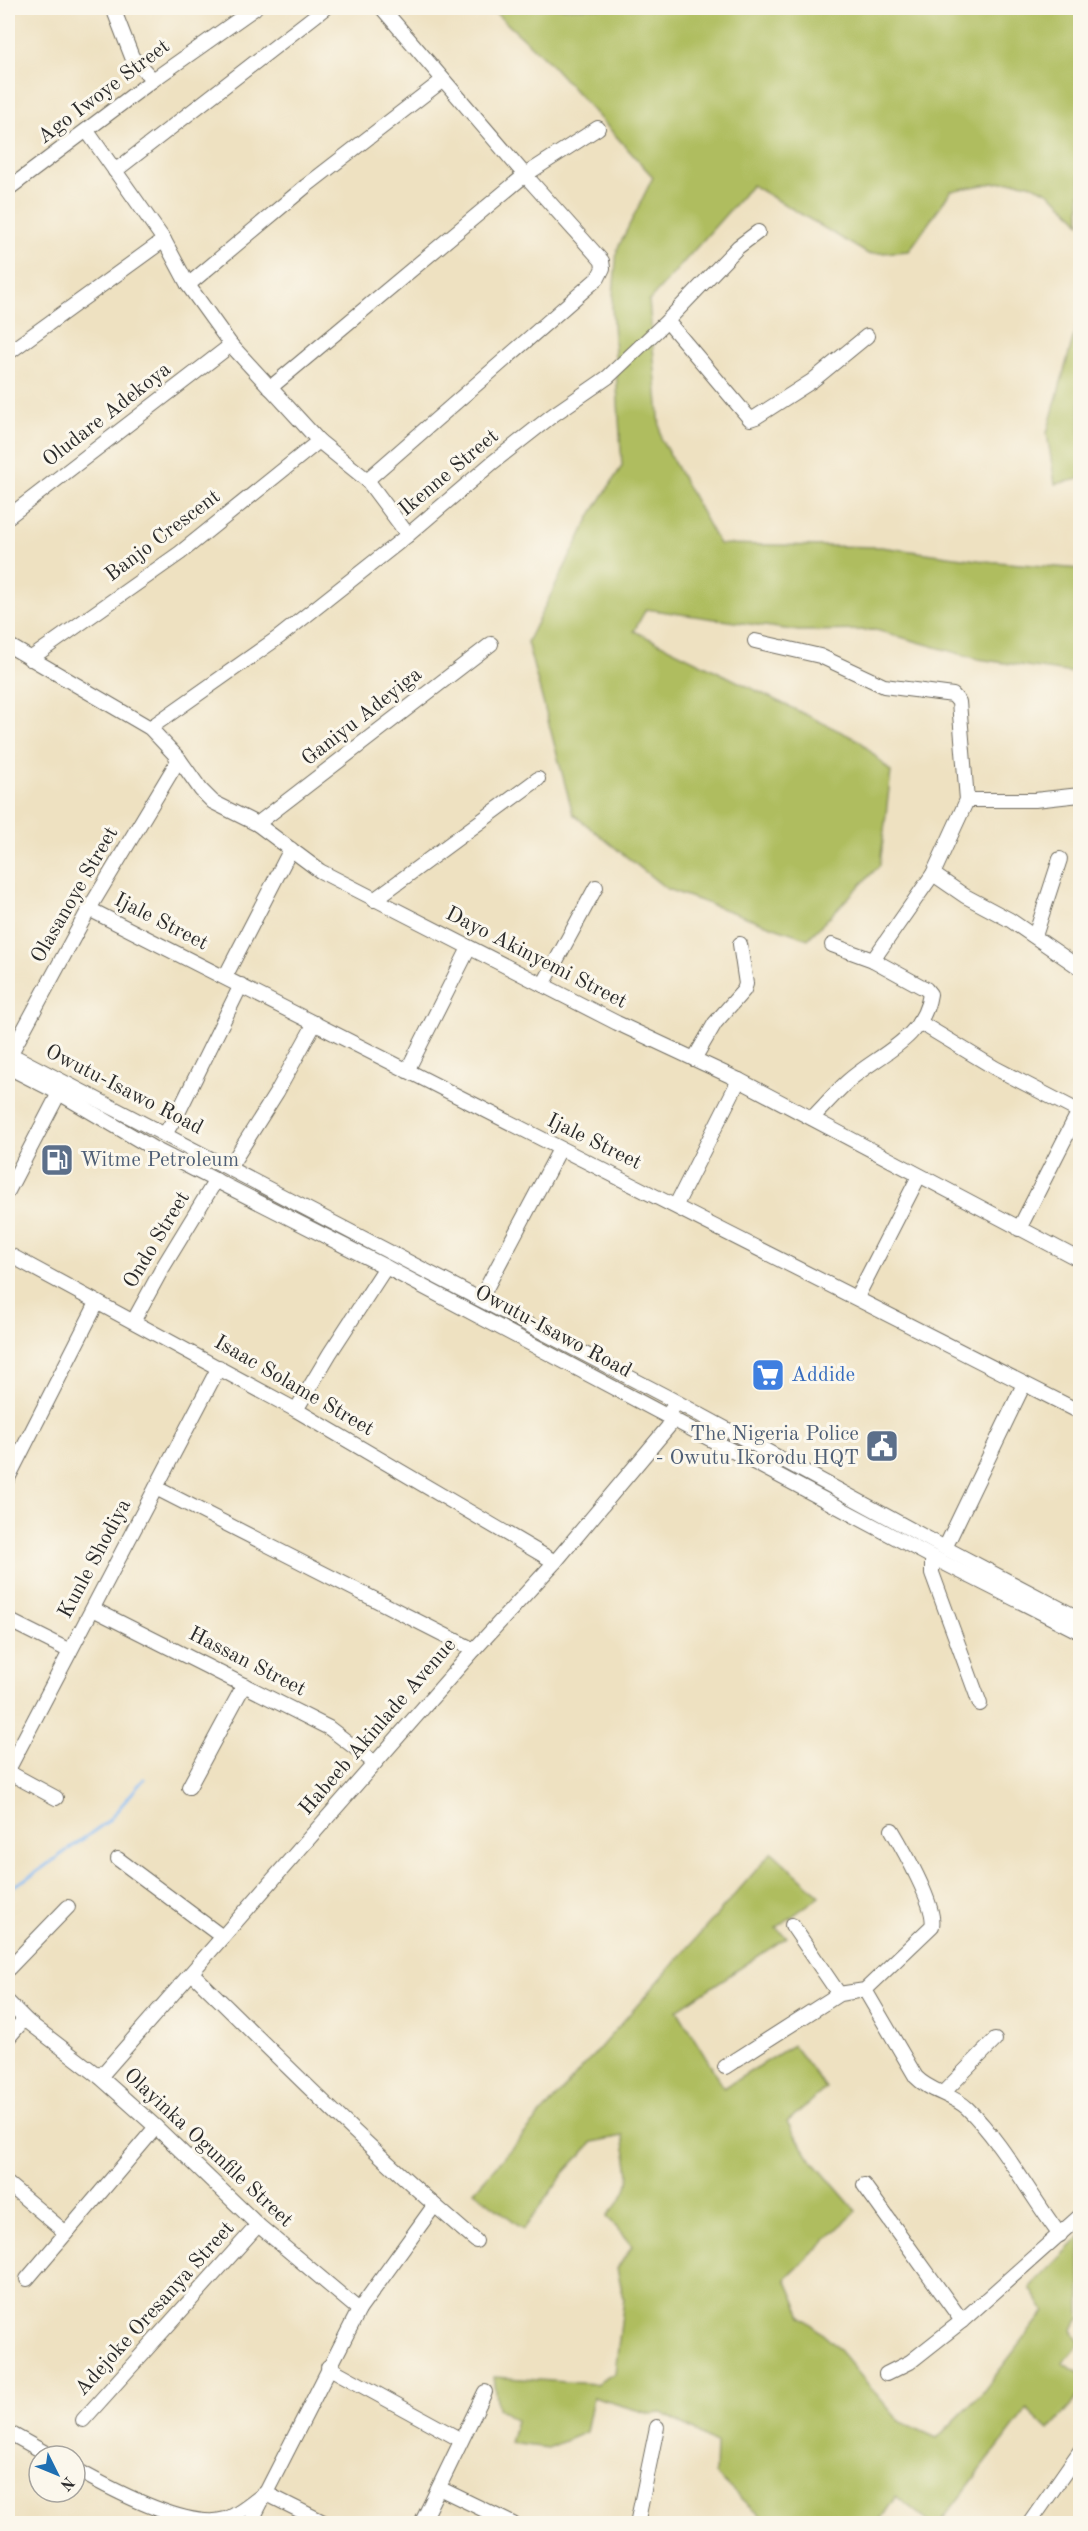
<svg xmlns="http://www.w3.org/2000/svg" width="1088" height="2531" font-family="'Old Standard TT',serif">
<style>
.green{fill:#afbd5f;stroke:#6d7445;stroke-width:1.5}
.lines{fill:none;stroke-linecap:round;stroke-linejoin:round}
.stream{stroke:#85baf3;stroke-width:3}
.minor-casing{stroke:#6f6b60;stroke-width:16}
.minor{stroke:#fff;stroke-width:14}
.labels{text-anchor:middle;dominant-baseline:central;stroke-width:6;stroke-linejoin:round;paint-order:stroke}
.street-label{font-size:21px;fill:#2b2b2b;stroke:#fbf7ec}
.service-label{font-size:21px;fill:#4e5e75;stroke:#fbf7ec;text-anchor:start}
.shop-label{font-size:21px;fill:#366cbe;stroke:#fbf7ec;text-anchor:start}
</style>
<rect width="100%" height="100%" fill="#fbf7ec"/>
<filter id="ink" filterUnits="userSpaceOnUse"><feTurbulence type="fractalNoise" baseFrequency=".0167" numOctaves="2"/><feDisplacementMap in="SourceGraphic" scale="12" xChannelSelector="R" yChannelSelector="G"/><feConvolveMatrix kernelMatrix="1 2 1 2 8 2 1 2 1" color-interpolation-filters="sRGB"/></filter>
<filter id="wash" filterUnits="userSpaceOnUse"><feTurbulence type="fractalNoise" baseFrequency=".008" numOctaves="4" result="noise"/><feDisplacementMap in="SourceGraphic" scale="24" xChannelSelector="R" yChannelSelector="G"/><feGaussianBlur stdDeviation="1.35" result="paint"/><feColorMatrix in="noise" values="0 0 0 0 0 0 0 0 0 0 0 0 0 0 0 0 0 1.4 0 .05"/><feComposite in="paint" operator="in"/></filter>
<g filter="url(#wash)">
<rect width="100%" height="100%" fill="#eee1c1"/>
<!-- green -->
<g class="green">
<path d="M490,8H1080V223C1037,170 1012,179 951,191L909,251L868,254L752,185L649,301L661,439L719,544L881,547L985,561L1080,569V674L978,659L876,630L799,631L646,609L634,631L860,741L891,772L880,865L808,939L667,889L573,814L527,642L592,513L622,466L612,307L617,250L653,177L548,61Z"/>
<polygon points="1080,313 1080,479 1055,484 1047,433"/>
<path d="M772,1852L820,1896L776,1928L787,1937L677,2010L724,2088L793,2045L826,2088L787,2122L810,2158L856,2211L786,2279L802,2316L834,2344L899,2421L937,2438L982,2393L1045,2311L1030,2288L1080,2237V2319L1072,2330L1080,2343L1063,2363L1080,2373V2394L1049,2430L1027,2409L940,2523H930L896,2496L878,2523H767L715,2474L716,2443L662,2413L650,2414L593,2397L586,2432L548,2448L510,2443L516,2420L498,2408L494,2377L596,2384L615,2373L624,2298L617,2269L632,2246L607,2216C637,2184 629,2176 623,2136L593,2142L564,2173L524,2229L474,2191Z"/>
</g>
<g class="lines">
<!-- stream -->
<polyline class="stream" points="8,1889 31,1876 108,1821 144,1779"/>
</g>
</g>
<g filter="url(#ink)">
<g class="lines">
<!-- minor casing -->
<g class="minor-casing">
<g id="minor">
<polyline points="113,8 132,57 153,80"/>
<polyline points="87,131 164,240 188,285 231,345 319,441 367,480 408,535"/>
<polyline points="115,171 325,8"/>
<polyline points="8,189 153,80 255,8"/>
<polyline points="188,285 306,186 443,80"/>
<polyline points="667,321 750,419 756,417 812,381 867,336"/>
<polyline points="8,353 164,240"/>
<polyline points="270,388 525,175 598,128"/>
<polyline points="367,480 598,278 603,268 602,261 525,175 382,8"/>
<polyline points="8,517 231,345"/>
<polyline points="755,641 820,656 884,686 953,695 959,702 967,800"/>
<polyline points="8,645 150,728 179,759 201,790 213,802 257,824 320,871 617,1023 739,1080 1080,1260"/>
<polyline points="30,659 180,553 319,441"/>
<polyline points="150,728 279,637 408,535 492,463 553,415 608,377 667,321 738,247 758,232"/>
<polyline points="257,824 491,644"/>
<polyline points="933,874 965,896 1010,920 1080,968"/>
<polyline points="374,900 538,779"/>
<polyline points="89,909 1080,1412"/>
<polyline points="1035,936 1060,859"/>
<polyline points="832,945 873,960"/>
<polyline points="225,977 291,849"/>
<polyline points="543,985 596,887"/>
<polyline points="919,1022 995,1068 1080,1112"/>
<polyline points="8,1053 671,1399 945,1548 1080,1619"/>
<polyline points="10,1055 89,909 179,759"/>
<polyline points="694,1059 715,1023 744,990 746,984 740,944"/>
<polyline points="8,1067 59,1093 156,1150 386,1267 936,1559 1080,1632"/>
<polyline points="407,1071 469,948"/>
<path d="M812,1118C824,1106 835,1093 847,1082C878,1054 923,1041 930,994L926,989L873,960L933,874L967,800H1035L1080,795"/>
<polyline points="165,1134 179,1111 241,985"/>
<polyline points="229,1168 277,1092 315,1023"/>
<polyline points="8,1191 59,1093"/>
<polyline points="676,1205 739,1080"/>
<polyline points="1019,1229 1079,1111"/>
<polyline points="8,1254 296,1410 555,1562"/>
<polyline points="857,1297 919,1176"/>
<polyline points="481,1298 560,1149"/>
<polyline points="134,1320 163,1267 216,1180"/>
<polyline points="296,1410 330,1353 386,1267"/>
<polyline points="8,1478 97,1303"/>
<polyline points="156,1488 474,1650"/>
<polyline points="945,1548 1024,1384"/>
<polyline points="936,1559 932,1562 932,1573 980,1704"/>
<polyline points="93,1609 329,1728 375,1763"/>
<polyline points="8,1620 70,1651"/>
<polyline points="8,1770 219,1367"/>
<polyline points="8,1772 56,1798"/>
<polyline points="189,1787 244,1685"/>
<polyline points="118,1859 221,1936"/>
<polyline points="792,1925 839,1994"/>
<polyline points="8,1969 68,1907"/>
<path d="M192,1973C285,2064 377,2157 476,2241"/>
<path d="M865,1990L916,2077C930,2092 952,2094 967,2108C1004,2144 1029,2194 1060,2235"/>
<polyline points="8,2002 27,2021 100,2077 156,2127 258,2225 359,2310"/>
<polyline points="8,2038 21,2023 27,2021"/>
<path d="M725,2067L839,1994L865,1990L932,1926C937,1908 902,1847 892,1830"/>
<polyline points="100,2077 474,1650 555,1562 669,1426 671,1410"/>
<polyline points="943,2093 995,2040"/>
<polyline points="8,2184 66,2233"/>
<polyline points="864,2185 962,2321"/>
<polyline points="27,2279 156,2127"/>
<polyline points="328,2367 461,2440"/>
<polyline points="886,2374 910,2362 962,2321 1080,2216"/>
<polyline points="83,2420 258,2225"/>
<polyline points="8,2432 51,2456"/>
<path d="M75,2469C109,2488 188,2531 226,2519C240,2514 253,2502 265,2493L327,2524"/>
<polyline points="439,2488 513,2524"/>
<polyline points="250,2524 359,2310 434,2206"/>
<polyline points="421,2524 485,2392"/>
<polyline points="637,2524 657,2427"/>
<polyline points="1029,2524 1080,2451"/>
</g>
</g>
<!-- minor -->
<use href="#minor" class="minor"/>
</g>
</g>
<!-- icons -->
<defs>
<g id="fuel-square" transform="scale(1.725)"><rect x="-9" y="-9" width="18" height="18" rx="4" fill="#5c6f8a" stroke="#fbf7ec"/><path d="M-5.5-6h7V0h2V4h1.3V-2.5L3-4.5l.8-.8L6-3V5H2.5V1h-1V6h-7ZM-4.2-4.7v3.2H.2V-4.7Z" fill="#fff"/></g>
<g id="supermarket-square" transform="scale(1.725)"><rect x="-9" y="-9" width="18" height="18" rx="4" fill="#3f7fe0" stroke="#fbf7ec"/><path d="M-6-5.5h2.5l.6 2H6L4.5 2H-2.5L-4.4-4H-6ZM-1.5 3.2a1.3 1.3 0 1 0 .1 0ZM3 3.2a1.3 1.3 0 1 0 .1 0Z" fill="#fff"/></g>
<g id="civic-square" transform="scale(1.725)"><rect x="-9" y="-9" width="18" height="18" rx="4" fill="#5c6f8a" stroke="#fbf7ec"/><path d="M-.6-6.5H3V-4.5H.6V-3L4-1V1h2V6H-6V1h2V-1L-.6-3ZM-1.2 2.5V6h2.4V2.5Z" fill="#fff"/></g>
</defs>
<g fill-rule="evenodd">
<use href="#fuel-square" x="57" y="1160"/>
<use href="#supermarket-square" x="768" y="1375"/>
<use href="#civic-square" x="882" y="1446"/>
</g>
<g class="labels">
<!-- street labels -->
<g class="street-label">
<text transform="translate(104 92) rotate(-37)">Ago Iwoye Street</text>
<text transform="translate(107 415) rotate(-38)">Oludare Adekoya</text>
<text transform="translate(449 473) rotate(-40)">Ikenne Street</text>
<text transform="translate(163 536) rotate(-37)">Banjo Crescent</text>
<text transform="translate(362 717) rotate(-38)">Ganiyu Adeyiga</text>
<text transform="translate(75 895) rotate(-60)">Olasanoye Street</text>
<text transform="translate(161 922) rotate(27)">Ijale Street</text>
<text transform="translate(536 958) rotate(27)">Dayo Akinyemi Street</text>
<text transform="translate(124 1090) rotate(27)">Owutu-Isawo Road</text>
<text transform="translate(594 1142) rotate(26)">Ijale Street</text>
<text transform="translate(157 1240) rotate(-59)">Ondo Street</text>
<text transform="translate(553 1332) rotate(28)">Owutu-Isawo Road</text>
<text transform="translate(294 1386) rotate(30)">Isaac Solame Street</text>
<text transform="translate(95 1559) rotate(-62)">Kunle Shodiya</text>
<text transform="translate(247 1662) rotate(27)">Hassan Street</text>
<text transform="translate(378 1727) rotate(-49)">Habeeb Akinlade Avenue</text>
<text transform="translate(208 2148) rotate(43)">Olayinka Ogunfile Street</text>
<text transform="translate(155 2309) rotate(-48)">Adejoke Oresanya Street</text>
</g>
<!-- service labels -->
<g class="service-label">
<text x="80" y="1160">Witme Petroleum</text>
<text x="859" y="1434" text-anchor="end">The Nigeria Police<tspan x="859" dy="24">- Owutu Ikorodu HQT</tspan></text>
</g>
<!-- shop labels -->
<g class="shop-label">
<text x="791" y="1375">Addide</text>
</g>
</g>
<!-- margin -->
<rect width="1088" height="2531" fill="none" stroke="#fbf7ec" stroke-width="30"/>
<!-- north arrow -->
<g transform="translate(57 2474) rotate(133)"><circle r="28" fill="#fbf7ec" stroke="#a8a59f" stroke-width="1.5"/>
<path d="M0-4.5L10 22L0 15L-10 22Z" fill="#1f6fb2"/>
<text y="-9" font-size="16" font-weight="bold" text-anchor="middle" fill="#2b2b2b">N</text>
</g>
</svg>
